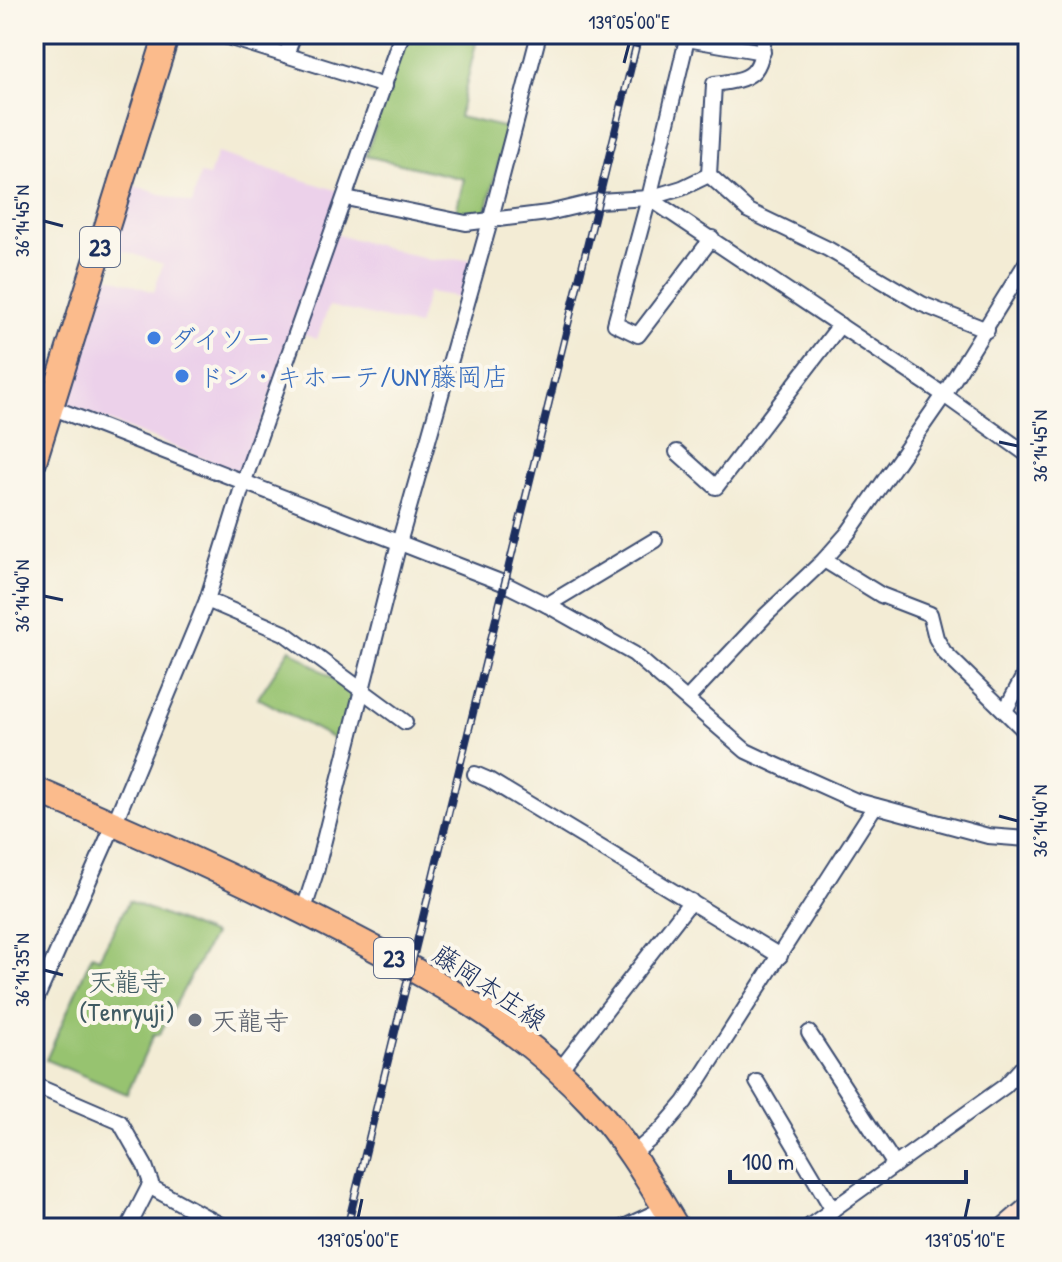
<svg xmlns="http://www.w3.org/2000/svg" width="1062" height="1262" font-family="'Patrick Hand','Klee One',sans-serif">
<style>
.built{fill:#ecd1ea}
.green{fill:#97c370;stroke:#597967;stroke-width:2}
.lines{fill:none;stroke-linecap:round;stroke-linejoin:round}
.street-casing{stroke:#3b4b70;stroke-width:18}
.secondary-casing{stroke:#3b4b70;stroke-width:26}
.primary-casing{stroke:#3b4b70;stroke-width:28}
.street{stroke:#fff;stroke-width:14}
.secondary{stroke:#fde4d1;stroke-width:22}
.primary{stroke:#fbbb8c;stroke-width:24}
.rail-casing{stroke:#1b2f5e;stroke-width:8}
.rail{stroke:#fbf7ec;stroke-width:5;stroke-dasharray:15;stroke-linecap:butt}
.ticks{fill:none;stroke:#1b2f5e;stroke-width:3}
.shop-dot{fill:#3f7fe0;stroke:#fbf7ec;stroke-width:3}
.worship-dot{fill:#6b7280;stroke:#fbf7ec;stroke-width:3}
.labels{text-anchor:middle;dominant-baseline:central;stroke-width:8;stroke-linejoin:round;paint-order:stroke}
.shield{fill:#fbf7ec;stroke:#5e6b89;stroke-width:2}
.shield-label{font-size:24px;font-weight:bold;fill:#1b2f5e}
.shop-label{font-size:26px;fill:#366cbe;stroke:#fbf7ec;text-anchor:start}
.park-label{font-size:26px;fill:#405b63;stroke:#fbf7ec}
.street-label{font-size:26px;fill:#1b2f5e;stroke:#fbf7ec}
.worship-label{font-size:26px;fill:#5b616d;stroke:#fbf7ec;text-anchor:start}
.neatline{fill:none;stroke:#1b2f5e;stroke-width:3}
.ticks-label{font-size:20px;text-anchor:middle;fill:#1b2f5e}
</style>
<rect width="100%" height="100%" fill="#fbf7ec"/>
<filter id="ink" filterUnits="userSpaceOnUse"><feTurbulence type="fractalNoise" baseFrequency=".0125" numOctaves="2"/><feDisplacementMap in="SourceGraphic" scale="16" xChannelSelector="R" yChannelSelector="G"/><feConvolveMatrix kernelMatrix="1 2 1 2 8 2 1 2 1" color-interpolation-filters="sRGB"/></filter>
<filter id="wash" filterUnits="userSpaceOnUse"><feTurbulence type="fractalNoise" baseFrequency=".006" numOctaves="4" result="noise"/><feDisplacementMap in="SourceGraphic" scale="32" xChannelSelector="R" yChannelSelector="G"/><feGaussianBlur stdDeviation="1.8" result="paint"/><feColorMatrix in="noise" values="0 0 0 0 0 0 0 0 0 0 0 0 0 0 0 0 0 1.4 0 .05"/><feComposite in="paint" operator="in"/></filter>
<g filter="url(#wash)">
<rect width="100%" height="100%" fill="#f3ecd5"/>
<!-- built -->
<polygon class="built" points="217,153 342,192 328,232 430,260 472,259 460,297 428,292 418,326 329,306 317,339 293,331 243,474 63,403 104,275 154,292 163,264 113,247 132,185 192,204 200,174 209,176"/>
<!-- green -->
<g class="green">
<polygon points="406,34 478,34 459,117 507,128 486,213 455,215 464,179 366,156"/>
<polygon points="290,649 353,693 340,742 258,698"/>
<polygon points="129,901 213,935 159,1035 154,1034 127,1094 46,1060 92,955 99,958"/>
</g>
</g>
<g filter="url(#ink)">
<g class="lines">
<!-- street casing -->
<g class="street-casing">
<g id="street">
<polyline points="218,34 385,86"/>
<path d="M764,34C761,75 753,79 714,84L709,175L749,211L828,249L922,304L987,330"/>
<polyline points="286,55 294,34"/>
<polyline points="1024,133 1028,135"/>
<polyline points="346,198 466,223 548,213 598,201 649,198 944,395 1028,455"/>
<polyline points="649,198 682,188 709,175"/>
<polyline points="712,238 638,335 615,324 649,198 687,39 763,52"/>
<polyline points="51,407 503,583 547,605 634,654 746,751 776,765 854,800 988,836 1028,839"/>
<polyline points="677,452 716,487 840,325"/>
<polyline points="824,560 881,595 930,614 936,638 944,652 1028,734"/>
<polyline points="207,600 284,633 405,722"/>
<polyline points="547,605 655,540"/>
<polyline points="688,698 767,614 824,560 848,533 944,395 1028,260"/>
<polyline points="1005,711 1028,668"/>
<polyline points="475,774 489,780 780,956"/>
<polyline points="303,912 316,872 399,543 491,218 539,34"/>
<polyline points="34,1004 114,824 207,600 244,481 402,34"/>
<polyline points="809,1033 895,1165"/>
<polyline points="559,1071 691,901"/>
<polyline points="757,1082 833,1210"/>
<polyline points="34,1085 120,1122 145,1166 151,1183 128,1228"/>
<polyline points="632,1155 661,1130 685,1102 875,806"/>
<polyline points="149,1186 226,1228"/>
<polyline points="622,1228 665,1208"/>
<polyline points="807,1228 1005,1086 1028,1061"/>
</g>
</g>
<!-- secondary casing -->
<g class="secondary-casing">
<polyline id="secondary" points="1006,1228 1028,1209"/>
</g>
<!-- primary casing -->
<g class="primary-casing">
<g id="primary">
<polyline points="34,461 167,34"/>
<path d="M34,789C136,833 238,878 337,929C429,976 521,1026 591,1103C626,1141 651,1185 677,1228"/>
</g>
</g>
<!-- street -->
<use href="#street" class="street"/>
<!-- secondary -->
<use href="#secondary" class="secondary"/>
<!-- primary -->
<use href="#primary" class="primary"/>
<!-- rail casing -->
<g class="rail-casing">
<polyline id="rail" points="347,1228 639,34"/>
</g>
<!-- rail -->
<use href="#rail" class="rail"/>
</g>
</g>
<!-- ticks -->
<path class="ticks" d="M624,63L629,44M44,221L63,226M999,442L1018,446M44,596L63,600M999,816L1018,821M44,970L63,975M358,1218L362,1199M965,1218L969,1199"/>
<!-- markers -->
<g class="shop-dot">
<circle cx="154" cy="338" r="8"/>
<circle cx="182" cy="376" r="8"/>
</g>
<circle class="worship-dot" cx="195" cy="1020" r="8"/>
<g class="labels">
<!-- shield labels -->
<g class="shield">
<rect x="80" y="227" width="40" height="40" rx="6"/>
<rect x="374" y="938" width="40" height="40" rx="6"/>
</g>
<g class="shield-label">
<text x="100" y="247">23</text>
<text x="394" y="958">23</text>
</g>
<!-- shop labels -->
<g class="shop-label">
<text x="170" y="338">ダイソー</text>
<text x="198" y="376">ドン・キホーテ/UNY藤岡店</text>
</g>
<!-- park labels -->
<g class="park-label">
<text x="127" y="981">天龍寺<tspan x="127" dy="30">(Tenryuji)</tspan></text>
</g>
<!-- street labels -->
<g class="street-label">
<text transform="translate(490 987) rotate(34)">藤岡本庄線</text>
</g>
<!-- worship labels -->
<g class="worship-label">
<text x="211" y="1020">天龍寺</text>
</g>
</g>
<!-- margin -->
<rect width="1062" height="1262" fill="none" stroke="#fbf7ec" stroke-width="88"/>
<!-- scale -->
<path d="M730 1170v12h236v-12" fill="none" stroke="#1b2f5e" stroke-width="4"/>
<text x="742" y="1170" font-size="24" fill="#1b2f5e" stroke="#fbf7ec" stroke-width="6" paint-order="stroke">100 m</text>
<rect x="44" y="44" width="974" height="1174" class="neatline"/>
<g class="ticks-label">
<text x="629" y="29">139°05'00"E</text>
<text transform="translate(22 221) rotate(-90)" y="7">36°14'45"N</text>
<text transform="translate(1040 446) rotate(-90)" y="7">36°14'45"N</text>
<text transform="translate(22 596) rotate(-90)" y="7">36°14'40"N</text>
<text transform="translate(1040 821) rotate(-90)" y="7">36°14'40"N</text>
<text transform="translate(22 970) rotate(-90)" y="7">36°14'35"N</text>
<text x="358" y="1247">139°05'00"E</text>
<text x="965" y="1247">139°05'10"E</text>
</g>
</svg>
